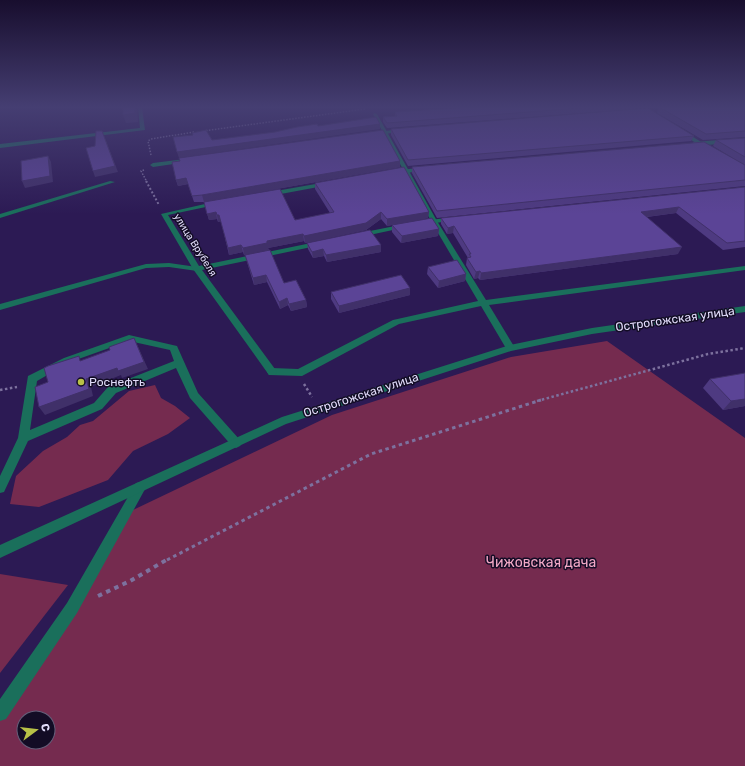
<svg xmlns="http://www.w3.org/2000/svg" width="745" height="766" font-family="Rubik,sans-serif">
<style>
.green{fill:#752b4f;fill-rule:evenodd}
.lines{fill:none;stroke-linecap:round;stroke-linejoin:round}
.path-far4{stroke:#7d719e;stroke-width:1.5;stroke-dasharray:1.5 1.5;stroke-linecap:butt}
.path-far3{stroke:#7d719e;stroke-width:2;stroke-dasharray:2 2;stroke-linecap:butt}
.path-far2{stroke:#7d719e;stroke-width:2.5;stroke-dasharray:2.5 2.5;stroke-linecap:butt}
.path-far1{stroke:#7d719e;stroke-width:3;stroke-dasharray:3.5 3.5;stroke-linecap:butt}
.path{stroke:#7d719e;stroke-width:4;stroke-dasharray:4.5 4.5;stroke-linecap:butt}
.service{fill:#1a6f5b;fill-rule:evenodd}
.minor{fill:#1a6f5b;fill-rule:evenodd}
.tertiary{fill:#1a6f5b;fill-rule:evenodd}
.wall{fill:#4e3a81}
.shaded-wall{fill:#403069}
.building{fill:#5b4496;stroke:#403069}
.poi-dot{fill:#b8c147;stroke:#130c25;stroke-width:1.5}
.labels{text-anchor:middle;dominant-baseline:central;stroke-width:3;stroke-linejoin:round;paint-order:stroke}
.far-street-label{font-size:10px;fill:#e1dcfa;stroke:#130c25}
.street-label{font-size:12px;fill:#e1dcfa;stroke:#130c25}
.poi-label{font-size:12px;fill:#e1dcfa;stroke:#130c25;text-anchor:start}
.near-park-label{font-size:14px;fill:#f2a8c6;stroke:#130c25}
</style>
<rect width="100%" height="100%" fill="#2c1a54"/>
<!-- green -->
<g class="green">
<path d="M607,341L745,438V766H0V720L133,510L332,415L511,357ZM24,718H48V742H24Z"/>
<polygon points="155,385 161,398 175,406 190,418 168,434 133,451 108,480 39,507 10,504 16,476 43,451 67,437 80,425 93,421 129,391"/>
<polygon points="0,574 68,585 0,673"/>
</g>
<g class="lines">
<!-- path-far4 -->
<g class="path-far4">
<polyline points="203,131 365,109"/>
<polyline points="151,155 148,141 151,139 194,132"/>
<polyline points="144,170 141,171 147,182"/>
</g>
<!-- path-far3 -->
<polyline class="path-far3" points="146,181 159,205"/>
<!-- path-far2 -->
<g class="path-far2">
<polyline points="304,384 312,397"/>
<polyline points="0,390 17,387"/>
<polyline points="537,401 708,354 745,348"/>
</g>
<!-- path-far1 -->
<polyline class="path-far1" points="167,560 371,454 541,400"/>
<!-- path -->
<polyline class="path" points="98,596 130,581 168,559"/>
<!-- service -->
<g class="service">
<polygon points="138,107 142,107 145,130 0,148 0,144 140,128"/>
<polygon points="375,113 377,114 437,221 486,300 745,266 745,270 489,305 515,348 510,351 507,350 481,306 399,324 302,376 269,375 267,372 269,369 272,368 298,369 393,320 478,301 431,221 373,114"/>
<polygon points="682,130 684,131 712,149 707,150 680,133 679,132"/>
<polygon points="110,181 115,182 0,218 0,214"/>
<polygon points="169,263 197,267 201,269 197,271 169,267 146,268 0,310 0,304 146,264"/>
<path d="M129,335L177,346L198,393L240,440L242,443L240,446L236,448L232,446L190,398L176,368L116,393L102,409L28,441L4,492L0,493V476L18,438L28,376L64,358ZM129,341L170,350L174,361L108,387L94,403L30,430L37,381L70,362Z"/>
<polygon points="140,482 144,483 146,487 144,491 77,613 6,719 0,721 0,699 67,603 136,483"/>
</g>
<!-- minor -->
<g class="minor">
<polygon points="404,128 406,129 406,131 371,136 368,134"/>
<polygon points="745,138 745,142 694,146 691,144 694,142"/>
<polygon points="185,159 188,161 187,162 153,167 150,165 153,163"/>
<polygon points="426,167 428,168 428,170 392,175 389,173 392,171"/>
<polygon points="327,182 330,184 329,185 270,196 267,194 270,192"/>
<polygon points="218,201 220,202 220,204 168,215 199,266 321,241 325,243 321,245 202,270 275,369 277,372 275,375 269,375 193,269 161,214"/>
<polygon points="455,217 458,219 457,220 421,225 418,223 421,221"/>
<polygon points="405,224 409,226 407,227 360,237 356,235 360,233"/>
</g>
<!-- tertiary -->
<polygon class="tertiary" points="745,306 745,312 592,334 511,351 286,424 0,558 0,545 282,417 510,345 592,328"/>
</g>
<!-- wall -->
<g class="wall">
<polygon points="471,107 745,107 745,137 703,140 657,113 659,107 387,128 383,122 383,117 395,116 395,112"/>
<polygon points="391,129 694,136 691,141 408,166 391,135"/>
<polygon points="745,138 745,186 437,218 412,173 412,167 741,163 713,146 716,140"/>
<polygon points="400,161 400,167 204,202 194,202 188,184 178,186 176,180"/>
<polygon points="315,183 429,212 428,218 387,226 381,219 366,230 305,243 304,241 268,248 269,250 244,255 243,252 229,255 221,221 218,222 217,219 209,220 204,202 295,220 330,213 315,189"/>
<polygon points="745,187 745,247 723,250 676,213 647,217 678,254 480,280 478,278 474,279 466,265 467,258 468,258 453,233 447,234 441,224 441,218"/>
<polygon points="392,225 439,229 438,236 401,243 392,232"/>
<polygon points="307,243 381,245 381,252 327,262 324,256 313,258 308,249"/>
<polygon points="245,255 284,283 306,300 307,307 291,311 288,305 280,309 267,282 254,285 247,262"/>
<polygon points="428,267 466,274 465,281 438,288 427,274"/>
<polygon points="331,292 410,295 339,313 331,299"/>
<polygon points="710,379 745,406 723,410 703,388"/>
</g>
<!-- shaded-wall -->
<g class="shaded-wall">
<polygon points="135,107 137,107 138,122 126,123 123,115"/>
<polygon points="380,124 380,129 179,158 177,152"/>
<polygon points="102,131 118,172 95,177 93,171"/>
<polygon points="48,156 51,162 53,182 25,188 22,181"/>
<polygon points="400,161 400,167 204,202 202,195"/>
<polygon points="186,178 188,184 178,186 176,180"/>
<polygon points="679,207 676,213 638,218 641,212"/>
<polygon points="216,212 217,219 209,220 207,214"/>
<polygon points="381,212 381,219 366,230 305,243 304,236"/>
<polygon points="429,212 428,218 387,226 387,219"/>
<polygon points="217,215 219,215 221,221 218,222"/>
<polygon points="454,226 453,233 447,234 448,228"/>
<polygon points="439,229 438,236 401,243 402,236"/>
<polygon points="303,234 304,241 268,248 269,250 244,255 243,248 267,241"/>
<polygon points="241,245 243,252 229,255 228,248"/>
<polygon points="381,245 381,252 327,262 326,255"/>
<polygon points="682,247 678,254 480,280 481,273"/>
<polygon points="323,249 324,256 313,258 312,252"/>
<polygon points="480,271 478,278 474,279 476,272"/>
<polygon points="466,274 465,281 438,288 439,281"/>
<polygon points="266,275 267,282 254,285 253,278"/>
<polygon points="410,288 410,295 339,313 339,306"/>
<polygon points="287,298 288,305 280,309 279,302"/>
<polygon points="306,300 307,307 291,311 289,304"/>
<polygon points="134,338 148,369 122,378 121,375 91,387 93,396 45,415 39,407 86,379"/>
<polygon points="745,399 745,406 723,410 731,401"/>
</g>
<!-- building -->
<g class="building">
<polygon points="123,107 135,107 135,113 123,115"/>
<polygon points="472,107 593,107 387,123 383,117 397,116 395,112"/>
<polygon points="659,107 745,107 745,131 706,134"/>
<polygon points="648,108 694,136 408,160 391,129"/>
<polygon points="376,117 380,124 177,152 173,137 193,135 192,133 206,130 212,140 275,132 297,127 317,124 318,126"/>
<polygon points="383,130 400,161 202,195 192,196 186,178 176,180 172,162 180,161 179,158"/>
<polygon points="96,131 102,131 115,166 93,171 86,148 95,146"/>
<polygon points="745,138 745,157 716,140"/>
<polygon points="704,142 745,165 745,180 437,211 412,167"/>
<polygon points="48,156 50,176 22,181 21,161"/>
<polygon points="404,167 429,212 387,219 381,212 366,223 304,236 303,234 267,241 267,243 243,248 241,245 228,248 219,215 217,215 216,212 207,214 204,202 280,189 295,220 334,212 315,183"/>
<polygon points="745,187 745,241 727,243 679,207 641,212 682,247 481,273 480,271 476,272 467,258 471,257 469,254 471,254 454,226 448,228 441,218"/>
<polygon points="432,218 439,229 402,236 392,225"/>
<polygon points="370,230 381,245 326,255 323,249 312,252 307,243"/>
<polygon points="270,250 284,283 296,280 306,300 289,304 287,298 279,302 266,275 253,278 245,255"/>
<polygon points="457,260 466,274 439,281 428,267"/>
<polygon points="401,275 410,288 339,306 331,292"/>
<polygon points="134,338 144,362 118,371 117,368 86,379 89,389 39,407 35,387 48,382 44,368 48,366 79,356 80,361 110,350 109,347"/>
<polygon points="745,373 745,399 731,401 710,379"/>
</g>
<!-- sky -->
<linearGradient id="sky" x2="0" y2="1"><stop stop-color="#180e2e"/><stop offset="0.5" stop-color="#453e72"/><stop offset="1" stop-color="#453e72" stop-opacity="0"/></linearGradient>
<rect width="745" height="214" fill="url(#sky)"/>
<!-- markers -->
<circle class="poi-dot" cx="81" cy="382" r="4"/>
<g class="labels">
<!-- far-street labels -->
<g class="far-street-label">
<text transform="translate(195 245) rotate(58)">улица Врубеля</text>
</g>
<!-- street labels -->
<g class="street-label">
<text transform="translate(675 319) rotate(-8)">Острогожская улица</text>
<text transform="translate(361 395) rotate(-18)">Острогожская улица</text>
</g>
<!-- poi labels -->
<g class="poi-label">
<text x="89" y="382">Роснефть</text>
</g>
<!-- near-park labels -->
<g class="near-park-label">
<text x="541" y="562">Чижовская дача</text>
</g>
</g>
<!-- north arrow -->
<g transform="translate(36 730) rotate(75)"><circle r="19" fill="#130c25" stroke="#655f7a"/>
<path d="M0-3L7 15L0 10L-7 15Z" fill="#b8c147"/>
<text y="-6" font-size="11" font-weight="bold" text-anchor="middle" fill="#e1dcfa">С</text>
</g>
</svg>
